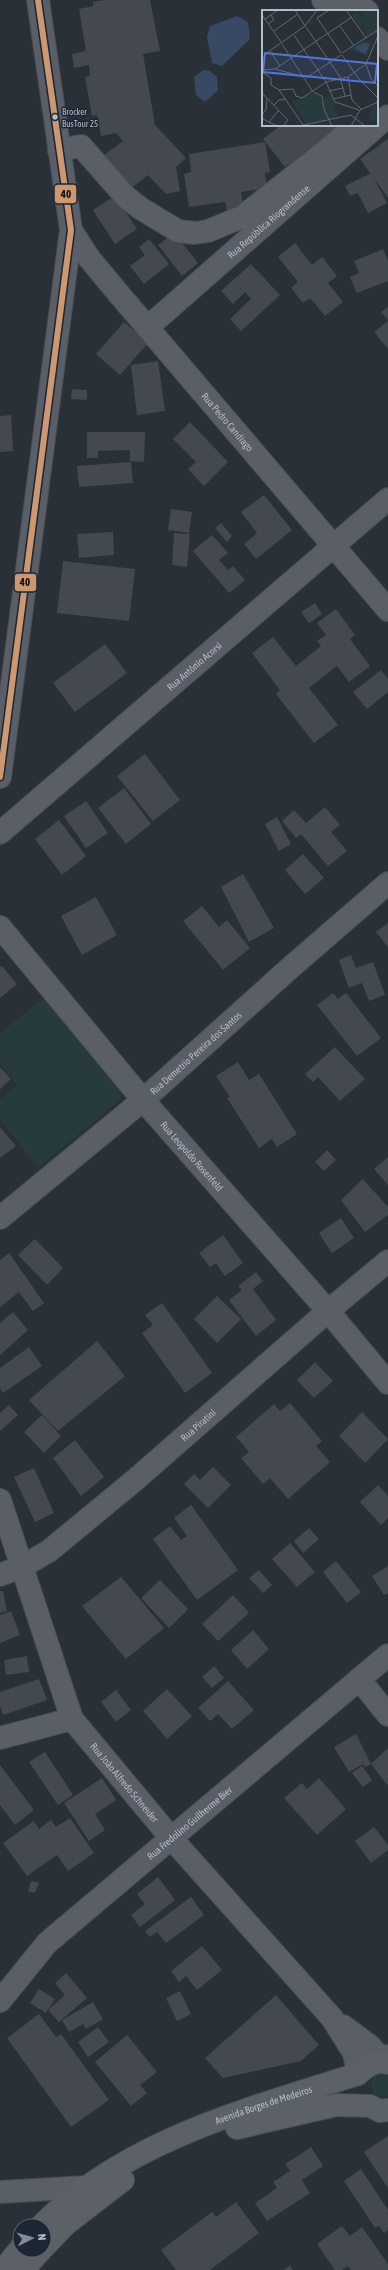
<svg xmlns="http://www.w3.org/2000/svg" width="388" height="2270" font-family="'Asap Condensed',sans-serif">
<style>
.green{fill:#273a3e}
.water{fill:#384963}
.building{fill:#444950}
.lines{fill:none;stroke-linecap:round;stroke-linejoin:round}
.minor-casing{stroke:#484c53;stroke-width:24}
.major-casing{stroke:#484c55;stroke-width:24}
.minor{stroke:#5a5e66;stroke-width:22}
.major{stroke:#5c6168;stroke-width:22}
.bus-1-casing{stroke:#1d2633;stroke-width:9}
.bus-1{stroke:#cd976f;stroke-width:6}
.bus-dot{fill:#b4bcc9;stroke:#1d2633;stroke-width:1.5}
.labels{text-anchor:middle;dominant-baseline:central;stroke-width:3;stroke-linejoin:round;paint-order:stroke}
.bus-label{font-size:9px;fill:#b4bcc9;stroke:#1d2633;text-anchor:start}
.street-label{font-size:10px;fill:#b4bcc9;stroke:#1d2633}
.inset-road{fill:none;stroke:#616872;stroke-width:1}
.view{fill:#5274d3;fill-opacity:0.15;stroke:#5274d3;stroke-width:2}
.inset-edge{fill:none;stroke:#b4bcc9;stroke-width:2}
.line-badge{stroke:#1d2633;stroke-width:1.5}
.pale-badge-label{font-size:11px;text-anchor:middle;font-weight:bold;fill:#111}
</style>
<rect width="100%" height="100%" fill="#2a3038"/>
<!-- green -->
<g class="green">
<polygon points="44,998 120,1087 121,1099 38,1168 0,1119 0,1099 18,1086 0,1064 0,1033"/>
<path d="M379,2073L388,2074V2096L381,2097L374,2094C368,2085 371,2078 379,2073Z"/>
</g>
<!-- water -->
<g class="water">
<polygon points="237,16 248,22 250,39 222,66 212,63 207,37 210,26"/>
<polygon points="203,70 210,71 217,77 218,90 205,102 196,95 194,77"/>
</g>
<!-- building -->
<g class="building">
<polygon points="105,0 150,0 160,51 143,54 155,125 186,158 176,167 180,191 166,194 148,175 130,189 104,155 123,141 116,133 101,136 97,115 92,116 85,77 90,76 89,65 74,68 72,54 86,51 79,9 93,6 93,2"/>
<polygon points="281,125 346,125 292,170 288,164 285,167 263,139"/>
<polygon points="388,139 388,198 360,159"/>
<polygon points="265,142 270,172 265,173 267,188 241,192 244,210 227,212 225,202 189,207 184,174 191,172 189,154"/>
<polygon points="371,173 387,203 368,213 358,193 350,196 345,186"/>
<polygon points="115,196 137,229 115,244 93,210"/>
<polygon points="174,233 198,263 182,276 158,245"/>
<polygon points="149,239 169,264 144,284 130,266 145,255 139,247"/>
<polygon points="295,243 312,265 322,257 337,276 328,283 343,302 325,316 310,298 303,303 291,288 298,282 278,257"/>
<polygon points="383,249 388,261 388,281 357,293 350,277 359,273 354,261"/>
<polygon points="251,264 280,295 241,331 230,319 251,299 245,292 233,304 221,291"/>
<polygon points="388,307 388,320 381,312"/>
<polygon points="388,321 388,349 374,332"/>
<polygon points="124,322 148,343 120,375 96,354"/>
<polygon points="158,361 165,411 137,415 131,365"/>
<polygon points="72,389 87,390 87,400 71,399"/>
<polygon points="11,415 13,451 0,452 0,416"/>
<polygon points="190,422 228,462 204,486 188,469 196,462 173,439"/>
<polygon points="87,432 145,432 144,462 130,461 130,450 98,451 98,458 87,458"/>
<polygon points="131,462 133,483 79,487 77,466"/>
<polygon points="264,495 292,530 256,559 244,544 257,533 241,512"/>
<polygon points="171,509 192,512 189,533 168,530"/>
<polygon points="221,523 232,536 227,542 215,528"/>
<polygon points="113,532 114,555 79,558 77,534"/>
<polygon points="174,533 190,534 187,567 172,565"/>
<polygon points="212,535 228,553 219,560 228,570 233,566 245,580 229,593 193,551"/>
<polygon points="63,561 135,569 129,621 57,613"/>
<polygon points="315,603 322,614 309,623 301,612"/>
<polygon points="336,609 355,635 350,639 370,666 349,682 337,666 309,688 338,725 314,743 276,694 280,690 252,653 273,637 296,666 321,646 317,641 326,635 317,623"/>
<polygon points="105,644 127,673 75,712 53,683"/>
<polygon points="381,670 388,679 388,692 367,709 353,692"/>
<polygon points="145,754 180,800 153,821 117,776"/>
<polygon points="124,788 151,824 126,844 98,808"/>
<polygon points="86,801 108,833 86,848 64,816"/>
<polygon points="325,807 340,825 331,832 347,851 328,866 301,834 296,838 282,821 294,810 306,823"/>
<polygon points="277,817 291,844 279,851 265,824"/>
<polygon points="59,820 86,856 62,875 35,839"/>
<polygon points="303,854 324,878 305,894 285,870"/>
<polygon points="243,874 274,928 249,942 221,887"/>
<polygon points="96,897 117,935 82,955 61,916"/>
<polygon points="202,906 219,927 227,920 250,948 223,970 183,921"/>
<polygon points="388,923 388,947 376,932"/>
<polygon points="351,955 356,968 373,962 385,995 369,1001 362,983 349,988 339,960"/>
<polygon points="2,966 17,984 0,998 0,967"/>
<polygon points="333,993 338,999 346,993 381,1038 357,1056 317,1005"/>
<polygon points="335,1047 365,1079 340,1101 318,1077 313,1082 305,1074"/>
<polygon points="238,1062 249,1080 259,1074 297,1134 277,1147 272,1139 259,1148 227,1098 230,1097 216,1076"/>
<polygon points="0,1067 11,1079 0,1089"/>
<polygon points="0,1127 16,1146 0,1158"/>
<polygon points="327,1150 336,1160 324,1171 315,1162"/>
<polygon points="388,1157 388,1185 374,1169"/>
<polygon points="363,1179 388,1207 388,1215 365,1232 341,1200"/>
<polygon points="341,1218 354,1238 332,1253 319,1233"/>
<polygon points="223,1235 243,1263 225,1276 216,1263 210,1267 199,1253"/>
<polygon points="35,1239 63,1268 47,1285 18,1255"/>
<polygon points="9,1253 44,1303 33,1311 19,1292 0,1307 0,1260"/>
<polygon points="256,1272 263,1281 253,1289 276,1320 256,1336 229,1300 242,1290 238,1286"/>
<polygon points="217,1296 241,1319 217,1343 194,1319"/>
<polygon points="162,1303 212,1373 185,1393 142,1333 153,1325 145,1315"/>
<polygon points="13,1312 28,1330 0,1355 0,1323"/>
<polygon points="97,1341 125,1376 58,1431 29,1400"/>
<polygon points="29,1347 42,1366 3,1393 0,1388 0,1368"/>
<polygon points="315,1362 333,1381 314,1398 297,1380"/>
<polygon points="290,1403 322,1441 316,1446 330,1462 288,1499 270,1478 263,1484 241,1458 249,1452 236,1437 274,1404 280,1411"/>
<polygon points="9,1405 18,1415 0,1431 0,1413"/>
<polygon points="362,1412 388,1439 365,1463 339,1436"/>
<polygon points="42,1415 61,1436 44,1453 24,1432"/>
<polygon points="75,1440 104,1477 81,1496 53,1458"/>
<polygon points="213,1467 231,1485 208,1508 184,1484 194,1474 200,1480"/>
<polygon points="34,1468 54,1513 35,1522 14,1477"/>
<polygon points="378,1485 388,1496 388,1518 381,1525 360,1502"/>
<polygon points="191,1505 238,1570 197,1600 153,1539 170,1526 181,1540 187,1536 174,1518"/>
<polygon points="309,1528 319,1539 303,1553 294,1541"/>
<polygon points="290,1543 315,1572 297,1587 272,1559"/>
<polygon points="336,1561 361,1592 347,1603 323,1572"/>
<polygon points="388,1566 388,1593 384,1595 372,1576"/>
<polygon points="259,1570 272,1585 263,1593 249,1578"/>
<polygon points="121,1577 164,1628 126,1659 82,1606"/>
<polygon points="160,1580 188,1609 169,1628 141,1598"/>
<polygon points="0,1591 3,1591 7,1611 0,1613"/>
<polygon points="233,1595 249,1613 218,1641 202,1624"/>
<polygon points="11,1611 20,1635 0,1643 0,1615"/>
<polygon points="253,1630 269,1649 247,1669 231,1650"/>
<polygon points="27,1656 29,1672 6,1675 4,1660"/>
<polygon points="214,1666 224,1678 212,1688 202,1677"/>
<polygon points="39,1679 47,1700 3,1715 0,1706 0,1692"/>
<polygon points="228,1681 254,1710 232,1729 218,1714 210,1721 198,1708"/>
<polygon points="167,1689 192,1716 167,1739 143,1711"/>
<polygon points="116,1690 131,1710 116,1722 101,1702"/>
<polygon points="356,1734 371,1764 365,1767 363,1764 349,1772 334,1747"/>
<polygon points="388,1748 388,1784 387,1785 371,1764"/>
<polygon points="45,1752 73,1795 58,1805 29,1762"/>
<polygon points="0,1765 34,1810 15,1825 0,1805"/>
<polygon points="362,1766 372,1780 363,1787 352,1773"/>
<polygon points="102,1778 116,1800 95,1814 105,1830 89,1841 64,1803"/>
<polygon points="319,1778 346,1809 317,1835 284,1798 302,1783 307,1789"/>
<polygon points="70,1818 94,1853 68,1871 57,1855 27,1876 3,1843 34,1821 39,1829 51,1820 56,1827"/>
<polygon points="374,1827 388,1845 388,1850 371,1863 355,1841"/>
<polygon points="158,1877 175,1900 140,1927 131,1915 145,1904 137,1894"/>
<polygon points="31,1881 39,1883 35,1893 28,1891"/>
<polygon points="191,1897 204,1915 166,1943 157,1932 150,1937 145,1931"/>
<polygon points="202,1946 222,1970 197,1990 186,1976 179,1982 171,1971"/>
<polygon points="66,1973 87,1998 59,2022 48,2010 65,1995 55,1983"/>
<polygon points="39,1989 55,1999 46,2013 30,2003"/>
<polygon points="180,1991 191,2014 177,2021 166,1998"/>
<polygon points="276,1995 319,2045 301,2061 223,2078 205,2058"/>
<polygon points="93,2002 103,2019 86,2029 83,2024 69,2032 62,2020"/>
<polygon points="39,2014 56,2037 61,2034 109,2100 71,2127 7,2038"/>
<polygon points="98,2027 109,2042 88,2057 78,2042"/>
<polygon points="127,2035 157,2072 140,2085 147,2093 131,2106 95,2062"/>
<polygon points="388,2136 388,2188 364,2152"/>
<polygon points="311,2147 323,2166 302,2180 310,2193 267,2221 255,2203 277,2188 273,2182 290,2171 285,2164"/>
<polygon points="361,2169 388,2210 388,2230 384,2233 379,2226 375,2228 344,2181"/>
<polygon points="236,2202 259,2233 210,2270 176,2270 161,2250 212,2212 216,2217"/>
<polygon points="342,2226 350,2236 362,2227 388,2264 388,2270 351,2270 348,2266 342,2270 335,2270 317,2244"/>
<polygon points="290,2265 293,2270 284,2270"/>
</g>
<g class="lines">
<!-- minor casing -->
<g class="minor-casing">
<g id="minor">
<polyline points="59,150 81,146 126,197 140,208 178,231 195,233 208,231 242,217 322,154 356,125"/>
<path id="s1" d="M71,230L89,258L118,293L388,610"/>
<path id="s2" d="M148,327L388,116"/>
<polyline points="0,777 71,230 38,0"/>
<path id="s3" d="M0,833L388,499"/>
<path id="s4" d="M0,927L143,1100L328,1311L388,1383"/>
<path id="s5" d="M0,1218L143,1100L290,968L388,883"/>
<path id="s6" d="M0,1500L72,1719L171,1838L332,2018L354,2053L358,2074"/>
<path id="s7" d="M0,1575L23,1566L49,1551L135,1480L328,1311L388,1261"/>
<polyline points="359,1679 388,1715"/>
<polyline points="0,1738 72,1719"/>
<path id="s8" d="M0,2001L47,1943L388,1655"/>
<polyline points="343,2026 370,2046 383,2061 388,2056"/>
<polyline points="0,2192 86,2187"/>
</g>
</g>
<!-- major casing -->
<g class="major-casing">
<g id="major">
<polyline points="323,0 341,11"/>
<polyline points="352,0 367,11"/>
<polyline points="377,38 388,49"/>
<polyline points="237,2128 336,2105 370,2106 380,2111 388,2110"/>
<path id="s9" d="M41,2226C124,2141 248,2109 358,2074C366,2066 376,2059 388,2063"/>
<polyline points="44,2247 66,2224 123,2180"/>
<polyline points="3,2270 20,2249"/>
<polyline points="23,2270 41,2250"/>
</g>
</g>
<!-- minor -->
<use href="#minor" class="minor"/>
<!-- major -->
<use href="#major" class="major"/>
<!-- bus-1 casing -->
<g class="bus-1-casing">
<polyline id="bus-1" points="0,777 71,230 38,0"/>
</g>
<!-- bus-1 -->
<use href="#bus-1" class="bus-1"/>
</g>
<!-- markers -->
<circle class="bus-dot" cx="55" cy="117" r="3.5"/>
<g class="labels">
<!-- bus labels -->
<g class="bus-label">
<text x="62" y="112">Brocker<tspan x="62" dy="12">BusTour 25</tspan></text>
</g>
<!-- street labels -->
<g class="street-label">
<text stroke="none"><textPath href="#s2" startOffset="160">Rua República Riograndense</textPath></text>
<text stroke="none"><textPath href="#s1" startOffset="248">Rua Pedro Candiago</textPath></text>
<text stroke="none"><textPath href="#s3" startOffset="256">Rua Antônio Acorsi</textPath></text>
<text stroke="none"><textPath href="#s5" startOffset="256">Rua Demetrio Pereira dos Santos</textPath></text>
<text stroke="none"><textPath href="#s4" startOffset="299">Rua Leopoldo Rosenfeld</textPath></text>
<text stroke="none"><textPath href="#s7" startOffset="250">Rua Piratini</textPath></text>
<text stroke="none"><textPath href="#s6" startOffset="313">Rua João Alfredo Schneider</textPath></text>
<text stroke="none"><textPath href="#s8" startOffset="261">Rua Fredolino Guilherme Bier</textPath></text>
<text stroke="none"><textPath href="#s9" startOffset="256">Avenida Borges de Medeiros</textPath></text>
</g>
</g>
<!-- overview -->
<g transform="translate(262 10)">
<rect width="116" height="116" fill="#2a3038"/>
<path d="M100,0L116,1V15L112,16L116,19L105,26L102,23H105L104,20L100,21L101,16L98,18L90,6L95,2L102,8V4L99,5ZM100,31H108L111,34L105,46L88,39ZM52,82L59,86L61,97L68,109L44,114L30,92ZM69,86L74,94L72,100L75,101L76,107L69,109L63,101L61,89ZM114,94L116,109L109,112L106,107L110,102L109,96Z" fill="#273a3e"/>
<path d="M101,33L108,34L103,44L92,38Z" fill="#384963"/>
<path class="inset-road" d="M33,0L43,16M84,0L104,28M0,5L19,32M55,8L79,43M55,8L67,0M3,9L16,0M6,14L12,10L9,5M78,16L92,36M44,17L78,67L83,86M12,21L36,4M32,25L64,72L73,92L97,100M116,26L104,54L109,69L116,76M20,34L51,82M8,41L18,56M80,43L116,20M80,45L97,69L116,88M0,49L6,42L43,16L55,0M13,59L90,7M0,60L13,59L42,67M0,62L9,68V75L17,80L41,115M86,67L90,90L99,99M44,68L79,45M17,80L31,79L34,86L40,88L64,72L86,67L104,54M67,81L81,78M52,82L60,86L62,99L70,116M0,83L26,110L21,116M71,89L89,85M12,95L17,90L23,89M0,102L1,109L15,116M1,103L4,100L5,88M7,112L17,100M37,116L89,105L103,116M89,116L98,100L116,92"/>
<path class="view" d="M3,43L115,54L113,73L1,62Z"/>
<rect width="116" height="116" class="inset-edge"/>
</g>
<g class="line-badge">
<rect x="54" y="184" width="23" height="20" rx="4" fill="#cd976f"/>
<rect x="14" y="573" width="23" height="19" rx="4" fill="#cd976f"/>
</g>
<g class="pale-badge-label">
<text x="66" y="198">40</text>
<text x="25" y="586">40</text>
</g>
<!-- north arrow -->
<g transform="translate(32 2238) rotate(84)"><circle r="19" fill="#1d2633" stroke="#59626f"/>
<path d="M0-3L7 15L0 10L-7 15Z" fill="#848b96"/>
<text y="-6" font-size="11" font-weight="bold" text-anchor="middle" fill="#b4bcc9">N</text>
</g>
</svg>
